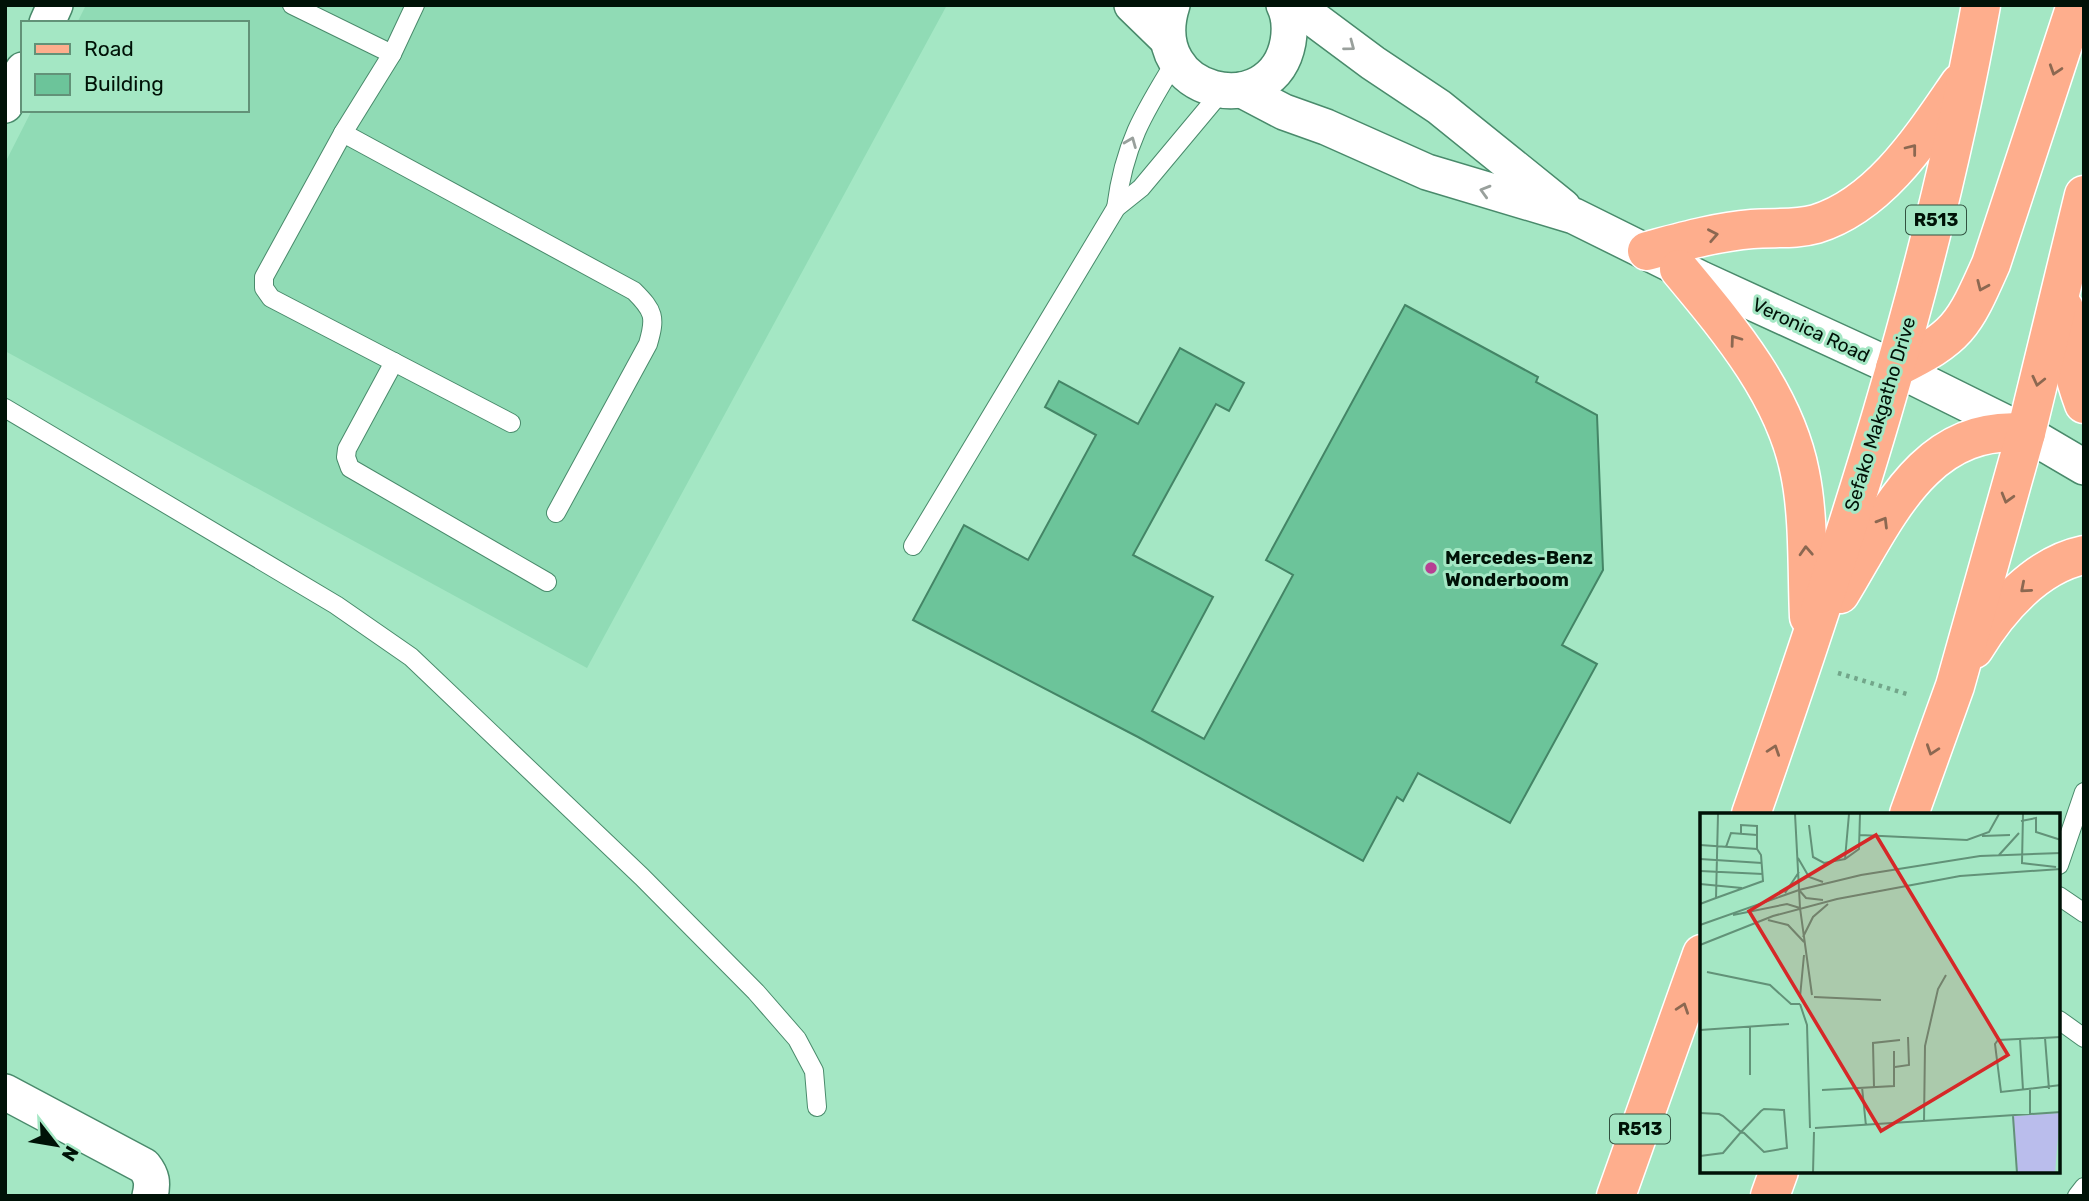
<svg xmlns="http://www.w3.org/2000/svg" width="2089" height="1201" font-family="Rubik,sans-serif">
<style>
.built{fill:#90dbb5}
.building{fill:#6cc49a;stroke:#448566;stroke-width:2}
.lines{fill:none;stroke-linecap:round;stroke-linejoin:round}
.lane-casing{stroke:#498a6b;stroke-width:20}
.street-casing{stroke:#498a6b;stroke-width:38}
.primary-casing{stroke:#fff;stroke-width:41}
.path{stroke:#72a68a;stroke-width:4.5;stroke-dasharray:3.5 5;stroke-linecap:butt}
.lane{stroke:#fff;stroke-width:18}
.street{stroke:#fff;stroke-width:35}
.primary{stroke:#feae8d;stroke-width:38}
.oneway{stroke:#99a09c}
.oneway2{stroke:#8c6851}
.poi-dot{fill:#b73f93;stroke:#a4e7c4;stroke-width:2.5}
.labels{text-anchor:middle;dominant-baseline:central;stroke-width:6;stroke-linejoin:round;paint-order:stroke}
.shield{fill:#a4e7c4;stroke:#315240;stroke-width:2}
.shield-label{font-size:18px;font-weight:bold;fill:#001207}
.street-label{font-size:19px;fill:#001207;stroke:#a4e7c4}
.poi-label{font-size:19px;font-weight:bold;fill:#001207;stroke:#a4e7c4;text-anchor:start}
.inset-road{fill:none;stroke:#629278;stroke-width:2}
.view{fill:#d62828;fill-opacity:0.15;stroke:#d62828;stroke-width:3.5}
.inset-edge{fill:none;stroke:#001207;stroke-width:3.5}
</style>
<rect width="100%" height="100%" fill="#a4e7c4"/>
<!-- built -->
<polygon class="built" points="86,5 947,5 587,668 5,351 5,163 32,110 247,110 247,23 77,23"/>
<!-- building -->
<polygon class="building" points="1405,305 1538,377 1536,382 1597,415 1603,570 1562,645 1597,664 1510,823 1418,773 1403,801 1397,797 1363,861 1138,737 913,620 964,525 1028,560 1096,435 1045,407 1059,381 1138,424 1180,348 1244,383 1229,411 1216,404 1133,555 1213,597 1152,711 1204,739 1293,575 1266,560"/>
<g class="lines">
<!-- lane casing -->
<g class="lane-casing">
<g id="lane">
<polyline points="292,5 392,54"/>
<polyline points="415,5 392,54 343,133 264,277 264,288 271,298 511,423"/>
<path d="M343,133L634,291C654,311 656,317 648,344L556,513"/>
<path d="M1116,208C1124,145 1143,114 1175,62"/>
<polyline points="394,362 347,449 346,457 350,468 547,582"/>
<polyline points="5,408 336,605 411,657 642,877 756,992 797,1039 814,1071 817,1107"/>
<polyline points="913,546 1116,208 1141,188 1222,91"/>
<polyline points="2059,865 2084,792"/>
<polyline points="2059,896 2084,913"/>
<polyline points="2059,1020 2084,1038"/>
<polyline points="2077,1196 2084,1187"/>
</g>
</g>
<!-- street casing -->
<g class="street-casing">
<g id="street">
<polyline points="1132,5 1167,39"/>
<path d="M1172,5C1143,96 1273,124 1288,42C1290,30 1290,17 1284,5"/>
<polyline points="1295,5 1373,63 1439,107 1563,207"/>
<polyline points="47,23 55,5"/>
<polyline points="1242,90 1284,112 1326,127 1427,172 1574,216 1701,279 1895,368 2026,433 2084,467"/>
<polyline points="5,105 23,70"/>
<path d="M5,1092L144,1166C152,1176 153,1183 150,1196"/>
</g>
</g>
<!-- primary casing -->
<g class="primary-casing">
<g id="primary">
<path d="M1647,251C1681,242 1716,232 1752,229C1774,227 1795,230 1816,224C1881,204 1924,135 1960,83"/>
<path d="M1679,269C1729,329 1785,395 1800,473C1809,516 1807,572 1809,617"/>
<path d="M2064,308C2066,341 2072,372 2084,404"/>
<path d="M1895,368C1958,337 1963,327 1991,264L2076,5"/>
<path d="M1840,594C1885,521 1923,423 2026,433"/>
<path d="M1974,649C1998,609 2036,565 2084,555"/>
<path d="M1751,814C1843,550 1931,282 1981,5"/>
<polyline points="1909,814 1955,686 2026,433 2084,195"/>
<polyline points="1616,1196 1702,954"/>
<polyline points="1770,1196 1779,1171"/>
</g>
</g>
<!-- path -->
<polyline class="path" points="1838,673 1910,695"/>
<!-- lane -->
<use href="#lane" class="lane"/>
<!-- street -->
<use href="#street" class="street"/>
<!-- primary -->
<use href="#primary" class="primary"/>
</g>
<!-- one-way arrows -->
<defs><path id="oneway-chevron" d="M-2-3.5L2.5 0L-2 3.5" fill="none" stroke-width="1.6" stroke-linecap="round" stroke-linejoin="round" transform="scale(1.75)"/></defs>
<g class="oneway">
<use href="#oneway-chevron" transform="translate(1350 46) rotate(37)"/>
<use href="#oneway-chevron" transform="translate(1131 142) rotate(-68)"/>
<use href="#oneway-chevron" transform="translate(1485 191) rotate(-164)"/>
</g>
<g class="oneway2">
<use href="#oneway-chevron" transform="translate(2055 70) rotate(108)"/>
<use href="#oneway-chevron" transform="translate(1912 149) rotate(-52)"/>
<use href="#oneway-chevron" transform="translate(1713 235) rotate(-11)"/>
<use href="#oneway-chevron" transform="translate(1982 286) rotate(114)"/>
<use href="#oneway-chevron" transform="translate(1735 340) rotate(-126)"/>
<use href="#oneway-chevron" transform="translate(2038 381) rotate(103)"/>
<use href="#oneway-chevron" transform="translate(2007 498) rotate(106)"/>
<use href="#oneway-chevron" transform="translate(1883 522) rotate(-59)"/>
<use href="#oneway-chevron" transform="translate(1806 551) rotate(-93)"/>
<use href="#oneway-chevron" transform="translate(2025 588) rotate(139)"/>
<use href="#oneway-chevron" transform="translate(1774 750) rotate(-71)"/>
<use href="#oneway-chevron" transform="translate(1932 750) rotate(109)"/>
<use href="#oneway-chevron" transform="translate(1683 1008) rotate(-71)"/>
</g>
<!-- markers -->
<circle class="poi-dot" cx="1431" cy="568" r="7"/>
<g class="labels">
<!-- shield labels -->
<g class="shield">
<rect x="1906" y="205.5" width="60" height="29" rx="5"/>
<rect x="1610" y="1114.5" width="60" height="29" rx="5"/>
</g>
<g class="shield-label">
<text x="1936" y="220">R513</text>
<text x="1640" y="1129">R513</text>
</g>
<!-- street labels -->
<g class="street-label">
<text transform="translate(1811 330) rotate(25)">Veronica Road</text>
<text transform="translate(1880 414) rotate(-73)">Sefako Makgatho Drive</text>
</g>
<!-- poi labels -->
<g class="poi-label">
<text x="1445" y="557">Mercedes-Benz<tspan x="1445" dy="22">Wonderboom</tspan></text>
</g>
</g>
<!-- overview -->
<g transform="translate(1700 813)">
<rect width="360" height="360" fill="#a4e7c4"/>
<path d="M360,300L355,360H317L312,303Z" fill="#babdec"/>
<path class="inset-road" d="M95,1L100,95L112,182M323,1L322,50L356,54M321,8L336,5V19L361,27M109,12L113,44L124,50L145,46L159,36L160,1M41,21V12L57,13V36M160,22L267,27L289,19L299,1M282,23L310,22M0,32L57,36L61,42L63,68L16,85M26,34L31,20L57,22M299,42L319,20M98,45L109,64L123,69M0,46L62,50M145,46L149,1M0,58L63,61M0,71L42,75M99,77L106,85L123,87M85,80L99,59M0,91L16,85L18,1M33,102L87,91L100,95M68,107L88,112L104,129M0,112L99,77L161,62L280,43L361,40M103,124L113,104L128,91M0,132L73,103L137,86L260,63L361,56M7,159L70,172L91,191H100M100,184L104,142M114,184L181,187M100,191L107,212L110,315M50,214V262M0,217L89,211M361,224L298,227L295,231L301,279L361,272M345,225L349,276M320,226L323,277M195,254L209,252L208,224M162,274L166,313M174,274L173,230L200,227M122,277L194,273V238M0,300L19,301L23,303L41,319L44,320L64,339L87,335L84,297L64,296L61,298L41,319L23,340L0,343M330,301V277M313,303L317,360M224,309L225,233L238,176L246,162M115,315L361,299M113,360L114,319"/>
<path class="view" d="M176,22L308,242L181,318L49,98Z"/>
<rect width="360" height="360" class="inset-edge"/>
</g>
<!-- border -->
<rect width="2089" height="1201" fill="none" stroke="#001207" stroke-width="14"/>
<!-- legend -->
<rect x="21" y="21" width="228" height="91" fill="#a4e7c4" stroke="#629278" stroke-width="2"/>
<rect x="35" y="44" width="35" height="10" fill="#feae8d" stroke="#629278" stroke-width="2"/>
<text x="84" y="56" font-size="21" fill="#001207">Road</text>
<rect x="35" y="74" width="35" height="21" fill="#6cc49a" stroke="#629278" stroke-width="2"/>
<text x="84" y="91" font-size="21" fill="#001207">Building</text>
<!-- north arrow -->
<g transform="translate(56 1145) rotate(121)" stroke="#a4e7c4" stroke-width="5" paint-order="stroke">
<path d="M0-5L12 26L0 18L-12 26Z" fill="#001207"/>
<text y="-10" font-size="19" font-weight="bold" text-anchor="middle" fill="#001207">N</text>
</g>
</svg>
